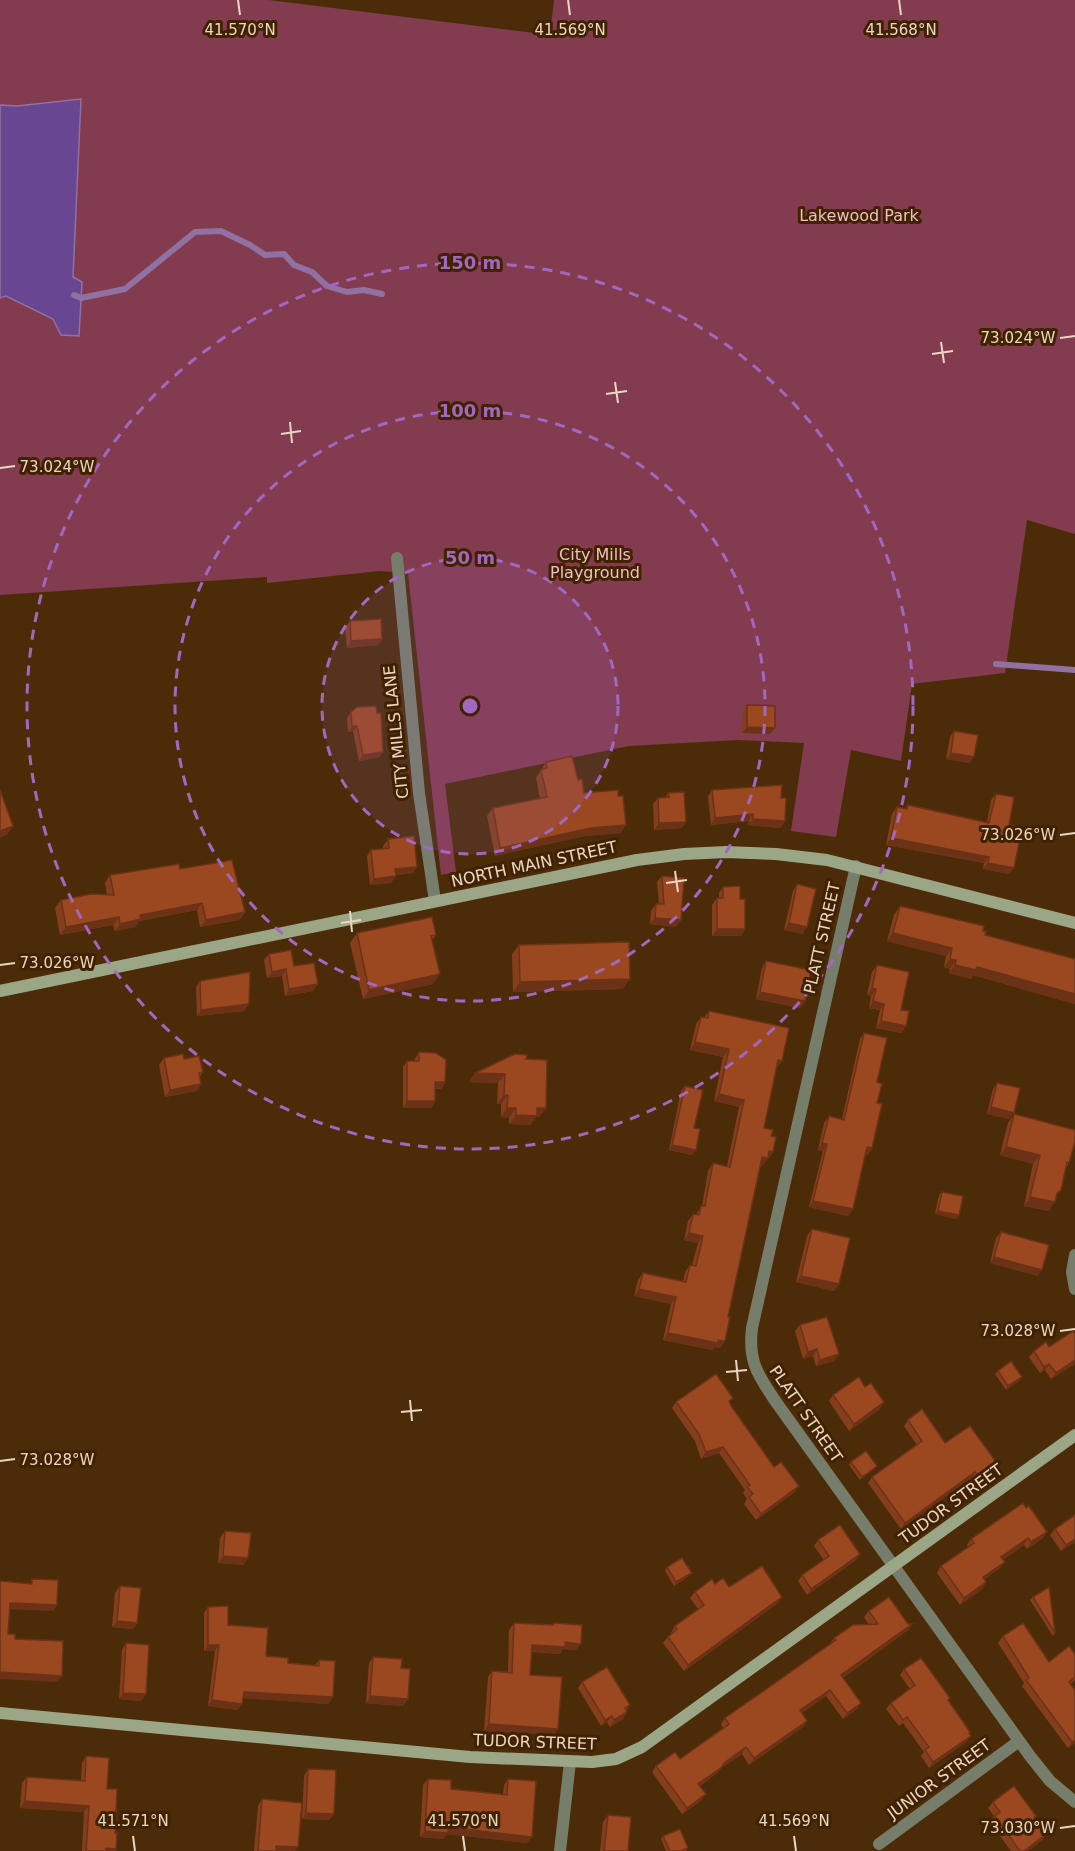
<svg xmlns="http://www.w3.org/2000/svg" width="1075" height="1851" font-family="'DejaVu Sans',sans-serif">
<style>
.green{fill:#833b50}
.water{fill:#694692;stroke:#9071a1;stroke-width:1.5}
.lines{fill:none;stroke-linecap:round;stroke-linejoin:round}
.stream{stroke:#9071a1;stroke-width:6}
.street{stroke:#767d6a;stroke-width:12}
.secondary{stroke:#9ba687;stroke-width:12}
.wall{fill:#853e1c}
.shaded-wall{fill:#6c3217}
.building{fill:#9b4821;stroke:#6c3217;stroke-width:1.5}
.ticks{fill:none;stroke:#ead6c4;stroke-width:2}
.ring{fill:none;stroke:#a268c1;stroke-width:3;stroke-dasharray:10 8}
.labels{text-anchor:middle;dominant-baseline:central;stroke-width:6;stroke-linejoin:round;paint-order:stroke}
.park-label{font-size:16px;fill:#f0bdc8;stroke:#412200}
.street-label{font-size:16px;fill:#ead6c4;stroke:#412200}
.ticks-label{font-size:15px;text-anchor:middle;fill:#ead6c4;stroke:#412200;stroke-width:6;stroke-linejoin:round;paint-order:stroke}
.centre{fill:#a268c1;stroke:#412200;stroke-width:3}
.ring-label{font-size:18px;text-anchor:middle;font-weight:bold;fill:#a268c1;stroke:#412200;stroke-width:6;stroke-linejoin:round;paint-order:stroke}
</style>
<rect width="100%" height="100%" fill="#4c2c08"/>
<!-- green -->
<polygon class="green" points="0,0 269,0 550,35 554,0 1075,0 1075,534 1027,520 1005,673 912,684 901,761 851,750 836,837 791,831 804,743 737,740 629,746 445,784 456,872 441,875 408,573 379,571 267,583 267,577 0,595"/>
<!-- water -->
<polygon class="water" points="81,99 73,277 82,282 79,336 61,335 53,319 6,296 0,298 0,105 17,106"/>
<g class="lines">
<!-- stream -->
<g class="stream">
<polyline points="74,295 81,298 125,289 195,232 221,231 250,245 265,255 284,254 294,265 312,272 327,286 347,292 364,290 382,294"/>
<polyline points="996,664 1075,670"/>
</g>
<!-- street -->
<g class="street">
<polyline points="397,558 419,793 435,901"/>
<path d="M856,866L752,1328C748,1362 758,1375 776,1402L1030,1756L1050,1781L1075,1802"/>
<polyline points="1075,1255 1072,1272 1075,1289"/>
<polyline points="879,1844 1019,1741"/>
<polyline points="560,1851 570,1762"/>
</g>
<!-- secondary -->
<g class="secondary">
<polyline points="0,991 637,860 684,854 726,852 776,854 827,860 1075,923"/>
<polyline points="0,1713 470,1757 592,1762 616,1759 642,1747 1075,1435"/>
</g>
</g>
<!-- wall -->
<g class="wall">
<polygon points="350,621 382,639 378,645 347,648 345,628"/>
<polygon points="747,705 770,734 742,733 743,711"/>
<polygon points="351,712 377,713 383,752 379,757 359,761 353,731 348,732 347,718"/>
<polygon points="954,731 970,763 946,759 950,737"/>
<polygon points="546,762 578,780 584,793 621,833 585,836 495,856 487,816 493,808 540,799 536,778"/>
<polygon points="712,790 781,798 785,821 780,828 748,825 749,821 711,825 708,796"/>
<polygon points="668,793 682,828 654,830 653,804 658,798 665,798"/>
<polygon points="996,794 1009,825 1009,874 983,869 984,863 886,845 892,814 897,807 905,809 908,805 987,822 991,800"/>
<polygon points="388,839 417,867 413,873 396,875 391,883 370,885 367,856 371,850 383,849 383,846"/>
<polygon points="180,869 245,912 239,920 200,927 197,910 139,921 135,927 115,931 113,925 60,935 55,908 61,900 107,895 105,883 110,875"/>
<polygon points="662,876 676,927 650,924 651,911 656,904 659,904 657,882"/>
<polygon points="797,884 803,934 784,930 793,891"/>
<polygon points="723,887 740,899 745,929 741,936 712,936 712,905 717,898 719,898 719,893"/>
<polygon points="900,906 983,931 985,935 1075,959 1075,1004 973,975 971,979 949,973 950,969 944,967 946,956 887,941 894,915"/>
<polygon points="357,933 436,935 432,940 433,984 363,999 350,943"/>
<polygon points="519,945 623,989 513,992 512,954"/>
<polygon points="269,954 294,966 313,991 285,996 282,976 267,978 264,960"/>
<polygon points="766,961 805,1001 800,1008 756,999 762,968"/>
<polygon points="877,965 901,1010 906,1026 901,1033 876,1028 880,1010 869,1008 871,996 867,995 872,972"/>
<polygon points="200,981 249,1004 244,1011 197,1016 196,987"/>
<polygon points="709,1011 782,1061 776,1068 764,1128 771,1136 773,1152 762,1166 761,1165 728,1317 725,1341 720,1348 715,1347 712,1350 663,1340 671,1304 634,1296 638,1280 643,1273 683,1281 685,1272 690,1265 692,1265 698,1243 684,1240 688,1221 693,1214 696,1214 702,1206 708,1171 713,1163 727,1166 739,1107 714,1101 723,1057 690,1050 696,1024 701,1017 704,1018"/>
<polygon points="864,1033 877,1082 877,1103 872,1148 868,1155 865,1154 853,1209 848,1216 809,1207 823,1151 818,1150 824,1123 829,1116 842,1119 860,1039"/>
<polygon points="419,1052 445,1082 441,1089 435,1089 435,1101 431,1108 403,1108 403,1067 407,1061 415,1061 415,1059"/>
<polygon points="164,1058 184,1059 203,1072 200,1076 197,1091 165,1097 159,1065"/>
<polygon points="526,1059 546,1108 539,1117 536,1117 530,1125 509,1124 509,1118 501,1117 501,1104 497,1104 498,1083 469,1082 475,1073"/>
<polygon points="997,1083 1009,1119 987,1114 993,1089"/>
<polygon points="685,1086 692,1155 669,1150 681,1091"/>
<polygon points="1014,1114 1069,1163 1066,1168 1061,1190 1056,1196 1049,1211 1024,1206 1033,1164 1000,1155 1008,1123"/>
<polygon points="942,1192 959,1215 956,1219 935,1214 939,1195"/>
<polygon points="812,1229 839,1284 834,1291 796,1282 807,1236"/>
<polygon points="1001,1232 1038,1276 990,1263 996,1238"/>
<polygon points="800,1325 839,1354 834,1361 816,1366 813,1356 803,1359 795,1331"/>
<polygon points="1034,1351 1075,1364 1051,1379 1045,1370 1040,1373 1029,1357"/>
<polygon points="998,1371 1020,1380 1006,1390 995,1374"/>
<polygon points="833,1395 880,1409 849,1431 829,1401"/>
<polygon points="676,1402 729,1402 731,1406 774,1467 795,1492 756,1520 744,1504 747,1499 743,1493 745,1490 719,1453 701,1459 695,1441 672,1408"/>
<polygon points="908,1420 945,1443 995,1467 991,1473 976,1483 971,1478 901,1529 868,1483 872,1477 917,1445 904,1426"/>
<polygon points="851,1462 874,1469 860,1480 849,1465"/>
<polygon points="1055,1529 1075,1542 1061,1551 1050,1535"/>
<polygon points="225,1531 244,1565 218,1563 220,1538"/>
<polygon points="1043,1538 1027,1549 1024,1545 1003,1560 1000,1568 984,1579 986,1582 982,1589 960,1605 937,1573 941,1566 968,1547 967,1545 971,1539"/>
<polygon points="818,1540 856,1560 807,1595 798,1581 802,1575 824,1560 814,1546"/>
<polygon points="667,1567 689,1576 674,1586 665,1571"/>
<polygon points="715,1584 729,1587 778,1603 684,1671 663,1643 668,1637 671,1634 671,1633 675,1626 698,1609 690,1598 695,1592"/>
<polygon points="120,1586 137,1623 133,1629 112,1627 115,1593"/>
<polygon points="1033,1597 1055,1633 1053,1636 1030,1600"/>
<polygon points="208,1607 228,1625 266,1656 288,1663 315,1665 319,1660 333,1697 328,1704 243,1698 238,1710 208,1706 215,1651 204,1651 204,1613"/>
<polygon points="869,1611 908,1624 912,1624 908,1630 843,1678 861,1703 857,1709 843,1719 826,1696 802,1713 803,1727 749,1765 742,1754 721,1768 717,1773 700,1786 701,1801 682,1814 652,1772 656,1766 680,1759 723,1728 721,1724 725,1718 830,1644 834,1638 869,1625 864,1617"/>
<polygon points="514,1623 552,1625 554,1623 576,1650 563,1649 560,1654 532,1652 530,1675 558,1729 553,1735 484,1731 488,1677 492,1671 508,1672 509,1630"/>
<polygon points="1003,1636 1049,1662 1075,1654 1075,1680 1071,1684 1075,1690 1075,1743 1068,1748 1022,1686 1024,1683 998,1643"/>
<polygon points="126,1643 146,1694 141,1701 119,1699 122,1650"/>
<polygon points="373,1657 401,1668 408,1699 403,1706 366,1703 369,1663"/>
<polygon points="904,1669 948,1700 970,1732 966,1742 929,1768 921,1756 924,1752 903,1723 899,1726 886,1709 891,1703 910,1689 900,1675"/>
<polygon points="582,1682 630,1705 626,1711 627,1712 623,1719 610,1727 607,1722 601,1726 578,1688"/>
<polygon points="86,1756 107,1789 115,1833 116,1849 115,1851 82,1851 84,1812 20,1808 22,1783 27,1777 81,1780 82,1763"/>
<polygon points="308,1769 334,1814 329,1820 302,1819 304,1776"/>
<polygon points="428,1779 451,1789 503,1794 504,1785 508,1779 532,1837 527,1843 447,1834 443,1839 420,1837 423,1785"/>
<polygon points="262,1799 295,1851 254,1851 258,1806"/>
<polygon points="993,1802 1046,1834 1042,1840 1028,1851 1011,1851 990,1822 994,1816 988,1808"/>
<polygon points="608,1815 628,1851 600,1851 603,1822"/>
<polygon points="663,1836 688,1848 686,1851 666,1851 661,1839"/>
</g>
<!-- shaded-wall -->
<g class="shaded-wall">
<polygon points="382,639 378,645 347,648 351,641"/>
<polygon points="352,726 357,726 353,731 348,732"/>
<polygon points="747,727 775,728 770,734 742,733"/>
<polygon points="383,752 379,757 359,761 363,755"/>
<polygon points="951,753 974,757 970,763 946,759"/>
<polygon points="753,814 749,821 711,825 715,818"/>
<polygon points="753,819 785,821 780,828 748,825"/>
<polygon points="686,822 682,828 654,830 659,823"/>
<polygon points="626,825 621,833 585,836 495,856 500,848 591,828"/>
<polygon points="13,826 7,835 0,838 0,831"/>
<polygon points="891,838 989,857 984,863 886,845"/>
<polygon points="988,863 1014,868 1009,874 983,869"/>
<polygon points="417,867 413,873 390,876 395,869"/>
<polygon points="396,876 391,883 370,885 374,879"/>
<polygon points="202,903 197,910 139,921 135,927 115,931 120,924 140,915"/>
<polygon points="245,912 239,920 200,927 206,920"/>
<polygon points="119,917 113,925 60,935 66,927"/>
<polygon points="655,918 681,920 676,927 650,924"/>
<polygon points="789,923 807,927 803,934 784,930"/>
<polygon points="717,929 745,929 741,936 712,936"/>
<polygon points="893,933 952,948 946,956 887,941"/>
<polygon points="950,959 956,960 950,969 944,967"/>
<polygon points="955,965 977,967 1075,994 1075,1004 973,975 971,979 949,973"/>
<polygon points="286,969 282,976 267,978 272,972"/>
<polygon points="440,974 433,984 363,999 369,990"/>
<polygon points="630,979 623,989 513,992 520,982"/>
<polygon points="318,984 313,991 285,996 289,989"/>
<polygon points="872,988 876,989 871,996 867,995"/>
<polygon points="760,992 805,1001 800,1008 756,999"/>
<polygon points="873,1001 884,1004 880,1010 869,1008"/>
<polygon points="249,1004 244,1011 197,1016 201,1010"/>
<polygon points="881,1021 906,1026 901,1033 876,1028"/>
<polygon points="695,1042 729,1049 723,1057 690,1050"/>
<polygon points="778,1060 782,1061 777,1068 773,1067"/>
<polygon points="475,1073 505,1074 498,1083 469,1082"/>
<polygon points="435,1082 445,1082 441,1089 431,1088"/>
<polygon points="201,1084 197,1091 165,1097 170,1090"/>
<polygon points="719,1094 744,1100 739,1107 714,1101"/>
<polygon points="504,1095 508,1095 501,1104 497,1104"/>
<polygon points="407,1101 435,1101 431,1108 403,1108"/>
<polygon points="991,1107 1014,1113 1009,1119 987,1114"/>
<polygon points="507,1108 516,1108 509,1118 501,1117"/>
<polygon points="537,1108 546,1108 539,1117 536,1117 530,1125 509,1124 516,1115"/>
<polygon points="822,1143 827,1144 823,1151 818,1150"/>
<polygon points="672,1145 696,1150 692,1155 669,1150"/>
<polygon points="867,1147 872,1148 868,1155 862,1154"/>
<polygon points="1006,1147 1040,1155 1033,1164 1000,1155"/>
<polygon points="769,1151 773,1152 762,1166 757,1164 762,1157"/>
<polygon points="1030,1197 1055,1202 1049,1211 1024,1206"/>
<polygon points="813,1201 853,1209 848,1216 809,1207"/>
<polygon points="938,1211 959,1215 956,1219 935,1214"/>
<polygon points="689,1233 703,1236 698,1243 684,1240"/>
<polygon points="994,1257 1042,1270 1038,1276 990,1263"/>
<polygon points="801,1276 839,1284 834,1291 796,1282"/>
<polygon points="639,1289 676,1297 671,1304 634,1296"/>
<polygon points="668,1333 718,1340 725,1341 720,1348 715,1347 712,1350 663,1340"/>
<polygon points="817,1349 813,1356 803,1359 808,1352"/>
<polygon points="839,1354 834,1361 816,1366 820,1360"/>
<polygon points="1075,1360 1075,1364 1051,1379 1056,1373"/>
<polygon points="1049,1364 1045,1370 1040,1373 1044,1367"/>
<polygon points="1022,1377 1020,1380 1006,1390 1008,1386"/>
<polygon points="884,1402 880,1409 849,1431 854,1424"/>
<polygon points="723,1447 719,1453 701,1459 706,1452"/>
<polygon points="877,1466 874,1469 860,1480 862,1477"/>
<polygon points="995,1467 991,1473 976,1483 980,1477"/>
<polygon points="975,1472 971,1478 901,1529 905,1523"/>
<polygon points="799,1486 795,1492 756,1520 761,1514"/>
<polygon points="1047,1532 1043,1538 1027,1549 1031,1542"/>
<polygon points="1028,1538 1024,1545 997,1564 1001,1557"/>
<polygon points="1075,1539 1075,1542 1061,1551 1066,1545"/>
<polygon points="860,1554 856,1560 807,1595 811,1589"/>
<polygon points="223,1556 248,1558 244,1565 218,1563"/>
<polygon points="1005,1562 1000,1568 978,1584 983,1577"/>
<polygon points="692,1573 689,1576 674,1586 676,1582"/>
<polygon points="986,1582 982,1589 960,1605 964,1598"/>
<polygon points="782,1597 778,1603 684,1671 688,1665"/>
<polygon points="10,1603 57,1605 53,1611 5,1609"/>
<polygon points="117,1621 137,1623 133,1629 112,1627"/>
<polygon points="912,1624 908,1630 837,1682 841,1675"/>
<polygon points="565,1642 581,1644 576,1650 563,1649 560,1654 527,1651 532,1645"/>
<polygon points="208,1645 219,1645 215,1651 204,1651"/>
<polygon points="0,1672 62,1676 57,1682 0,1679"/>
<polygon points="830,1690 826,1696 796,1717 800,1710"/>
<polygon points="244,1692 333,1697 328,1704 239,1698"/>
<polygon points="123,1693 146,1694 141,1701 119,1699"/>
<polygon points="370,1696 408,1699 403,1706 366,1703"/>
<polygon points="212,1700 242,1704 238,1710 208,1706"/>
<polygon points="861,1703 857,1709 843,1719 847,1713"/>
<polygon points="627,1712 623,1719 610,1727 614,1720"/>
<polygon points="612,1716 607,1722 601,1726 605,1720"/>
<polygon points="807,1721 803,1727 749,1765 754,1758"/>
<polygon points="489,1724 558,1729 553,1735 484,1731"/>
<polygon points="971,1736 966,1742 929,1768 933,1762"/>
<polygon points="1075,1740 1075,1743 1068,1748 1072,1742"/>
<polygon points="746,1747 742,1754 721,1768 717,1773 694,1790 698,1784 724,1763"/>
<polygon points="706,1794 701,1801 682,1814 687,1808"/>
<polygon points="25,1801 89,1806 84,1812 20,1808"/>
<polygon points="306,1813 334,1814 329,1820 302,1819"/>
<polygon points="448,1827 532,1837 527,1843 447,1834 443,1839 420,1837 425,1831"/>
<polygon points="1046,1834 1042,1840 1028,1851 1024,1851"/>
<polygon points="276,1846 298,1847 295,1851 273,1851"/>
<polygon points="106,1848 116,1849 115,1851 104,1851"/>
</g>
<!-- building -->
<g class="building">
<polygon points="381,619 382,639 351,641 350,621"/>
<polygon points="747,705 775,706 775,728 747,727"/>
<polygon points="376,706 377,713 381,713 383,752 363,755 357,726 352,726 351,712 357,707"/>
<polygon points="954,731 978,735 974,757 951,753"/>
<polygon points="572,756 578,780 582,779 584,793 618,790 618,796 623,796 626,825 591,828 500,848 493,808 547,797 541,770 547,768 546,762"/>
<polygon points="782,785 781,798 786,798 785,821 753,819 753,814 715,818 712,790"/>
<polygon points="0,790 13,826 0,831"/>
<polygon points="684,792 686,822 659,823 658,798 669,797 668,793"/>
<polygon points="996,794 1014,797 1009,825 1022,828 1014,868 988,863 989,857 891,838 897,807 907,809 908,805 989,823"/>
<polygon points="414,836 417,867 395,869 396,876 374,879 371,850 389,848 388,839"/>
<polygon points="232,860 245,912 206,920 202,903 140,915 141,919 120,924 119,917 66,927 61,900 91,894 114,895 110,875 179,864 180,869"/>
<polygon points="662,876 684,878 681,920 655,918 656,904 664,904"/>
<polygon points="797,884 816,889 807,927 789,923"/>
<polygon points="740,886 740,899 745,899 745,929 717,929 717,898 723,898 723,887"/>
<polygon points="900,906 984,926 983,931 986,931 985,935 1075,959 1075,994 977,967 976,970 955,965 956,960 950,959 952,948 893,933"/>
<polygon points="432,917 436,935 431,936 440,974 369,990 357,933"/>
<polygon points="629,942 630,979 520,982 519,945"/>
<polygon points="291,950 294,966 314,963 318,984 289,989 286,969 272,972 269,954"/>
<polygon points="766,961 811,970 805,1001 760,992"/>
<polygon points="877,965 909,972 901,1010 909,1011 906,1026 881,1021 884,1004 873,1001 876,989 872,988"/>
<polygon points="250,972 249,1004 201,1010 200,981"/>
<polygon points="709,1011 789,1028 782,1061 778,1060 764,1128 773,1130 771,1136 776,1137 773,1152 769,1151 768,1158 762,1157 728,1317 730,1317 725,1341 718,1340 718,1343 668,1333 676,1297 639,1289 643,1273 686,1282 690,1265 696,1266 703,1236 689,1233 693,1214 699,1215 701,1206 705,1206 713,1163 730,1167 744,1100 719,1094 729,1049 695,1042 701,1017 708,1018"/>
<polygon points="864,1033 887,1038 877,1082 882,1084 877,1103 882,1104 872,1148 867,1147 853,1209 813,1201 827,1144 822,1143 829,1116 844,1120"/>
<polygon points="419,1052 436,1053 446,1060 445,1082 435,1082 435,1101 407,1101 407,1061 419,1061"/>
<polygon points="183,1054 184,1059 199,1056 203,1072 199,1073 201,1084 170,1090 164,1058"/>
<polygon points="515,1054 527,1055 526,1059 547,1060 546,1108 537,1108 537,1116 516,1115 516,1108 507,1108 508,1095 504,1095 505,1074 475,1073"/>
<polygon points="997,1083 1020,1088 1014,1113 991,1107"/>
<polygon points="685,1086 703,1090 694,1128 700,1129 696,1150 672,1145"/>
<polygon points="1014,1114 1075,1130 1075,1142 1069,1163 1067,1162 1061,1190 1057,1193 1055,1202 1030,1197 1040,1155 1006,1147"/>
<polygon points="942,1192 963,1196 959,1215 938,1211"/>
<polygon points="812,1229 850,1238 839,1284 801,1276"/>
<polygon points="1001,1232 1049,1245 1042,1270 994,1257"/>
<polygon points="827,1317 839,1354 820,1360 817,1349 808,1352 800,1325"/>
<polygon points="1073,1331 1075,1334 1075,1360 1056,1373 1049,1364 1044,1367 1034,1351 1046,1342 1049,1347"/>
<polygon points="1011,1361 1022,1377 1008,1386 998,1371"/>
<polygon points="716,1374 733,1398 729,1401 731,1406 774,1467 781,1462 799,1486 761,1514 749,1497 753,1494 747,1487 750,1485 723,1447 706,1452 699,1434 676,1402"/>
<polygon points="859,1377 865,1387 871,1383 884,1402 854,1424 833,1395"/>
<polygon points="922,1409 945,1443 970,1426 994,1459 995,1467 980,1477 975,1472 905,1523 872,1477 922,1441 908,1420"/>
<polygon points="866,1451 877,1466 862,1477 851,1462"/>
<polygon points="1023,1503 1026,1508 1029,1506 1047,1532 1031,1542 1028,1538 1001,1557 1005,1562 983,1577 986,1582 964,1598 941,1566 974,1543 971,1539"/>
<polygon points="1075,1515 1075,1539 1066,1545 1055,1529"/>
<polygon points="840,1525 860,1554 811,1589 802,1575 829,1556 818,1540"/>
<polygon points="225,1531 251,1533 248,1558 223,1556"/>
<polygon points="682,1558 692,1573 676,1582 667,1567"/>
<polygon points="762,1566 782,1597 688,1665 668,1637 677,1629 675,1626 704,1605 695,1592 712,1579 715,1584 723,1578 729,1587"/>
<polygon points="32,1579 58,1580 57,1605 10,1603 8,1634 15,1634 15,1639 63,1641 62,1676 0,1672 0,1581 32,1584"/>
<polygon points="120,1586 141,1588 137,1623 117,1621"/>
<polygon points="1049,1587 1055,1633 1033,1597"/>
<polygon points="889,1597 908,1624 912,1624 841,1675 861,1703 847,1713 830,1690 800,1710 807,1721 754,1758 746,1747 724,1763 722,1767 698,1784 706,1794 687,1808 656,1766 675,1752 680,1759 729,1724 725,1718 836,1640 834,1638 853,1625 878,1624 869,1611"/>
<polygon points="228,1606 228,1625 268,1628 266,1656 288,1658 288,1663 319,1666 319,1660 335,1661 333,1697 244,1692 242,1704 212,1700 219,1645 208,1645 208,1607"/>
<polygon points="514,1623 553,1625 554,1623 582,1625 581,1644 565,1642 565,1647 532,1645 530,1675 562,1677 558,1729 489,1724 492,1671 512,1673"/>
<polygon points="1023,1623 1049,1662 1069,1646 1075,1654 1075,1677 1069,1682 1075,1690 1075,1740 1072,1742 1026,1680 1029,1678 1003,1636"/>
<polygon points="126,1643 149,1645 146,1694 123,1693"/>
<polygon points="373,1657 402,1659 401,1668 410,1669 408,1699 370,1696"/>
<polygon points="921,1658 950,1698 948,1700 970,1732 969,1733 971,1736 933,1762 925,1750 929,1747 907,1717 903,1720 891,1703 915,1685 904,1669"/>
<polygon points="607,1667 630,1705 625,1708 627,1712 614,1720 612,1716 605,1720 582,1682"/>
<polygon points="86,1756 109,1758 107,1789 117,1789 115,1833 117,1833 116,1849 106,1848 106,1851 86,1851 89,1806 25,1801 27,1777 85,1781"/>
<polygon points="308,1769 336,1770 334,1814 306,1813"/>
<polygon points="428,1779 451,1780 451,1789 507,1795 508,1779 536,1781 532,1837 448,1827 448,1833 425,1831"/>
<polygon points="1014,1786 1036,1816 1034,1818 1046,1834 1024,1851 1020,1851 995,1816 1000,1812 993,1802"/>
<polygon points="262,1799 302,1803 298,1847 276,1846 276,1851 258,1851"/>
<polygon points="608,1815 631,1817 628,1851 604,1851"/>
<polygon points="680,1829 688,1848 681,1851 670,1851 663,1836"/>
</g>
<!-- ticks -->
<path class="ticks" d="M238,0L240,15M568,0L570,15M899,0L901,15M1060,338L1075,336M941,342L944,363M932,354L953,351M615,382L618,403M606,394L627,391M290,422L292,443M281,434L301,431M0,468L15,466M1060,835L1075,833M675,871L678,892M666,883L687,880M350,911L352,932M341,923L361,920M0,965L15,963M1060,1331L1075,1329M736,1360L738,1381M726,1372L747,1370M410,1400L412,1421M401,1412L422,1410M0,1461L15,1459M1060,1828L1075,1826M133,1836L135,1851M463,1836L465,1851M794,1836L796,1851"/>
<!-- distance rings -->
<circle cx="470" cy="706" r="148" fill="#a268c1" fill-opacity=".12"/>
<g class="ring">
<circle cx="470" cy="706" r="148"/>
<circle cx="470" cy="706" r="295"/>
<circle cx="470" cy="706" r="443"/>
</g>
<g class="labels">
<!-- park labels -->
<g class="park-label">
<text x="859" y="215">Lakewood Park</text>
<text x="595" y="554">City Mills<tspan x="595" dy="18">Playground</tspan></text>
</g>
<!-- street labels -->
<g class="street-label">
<text transform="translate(396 732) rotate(-96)">CITY MILLS LANE</text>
<text transform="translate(534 864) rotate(-12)">NORTH MAIN STREET</text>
<text transform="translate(822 938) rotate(-77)">PLATT STREET</text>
<text transform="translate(806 1414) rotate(55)">PLATT STREET</text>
<text transform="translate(951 1504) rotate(-36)">TUDOR STREET</text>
<text transform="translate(535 1742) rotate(2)">TUDOR STREET</text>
<text transform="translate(939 1779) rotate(-36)">JUNIOR STREET</text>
</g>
</g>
<g class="ticks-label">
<text x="240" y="35">41.570°N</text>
<text x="570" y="35">41.569°N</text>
<text x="901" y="35">41.568°N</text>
<text x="1018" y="343">73.024°W</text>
<text x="57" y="472">73.024°W</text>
<text x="1018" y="840">73.026°W</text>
<text x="57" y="968">73.026°W</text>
<text x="1018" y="1336">73.028°W</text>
<text x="57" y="1465">73.028°W</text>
<text x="133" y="1826">41.571°N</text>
<text x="463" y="1826">41.570°N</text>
<text x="794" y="1826">41.569°N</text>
<text x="1018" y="1833">73.030°W</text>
</g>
<circle cx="470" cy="706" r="9" class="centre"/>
<g class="ring-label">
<text x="470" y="269">150 m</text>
<text x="470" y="417">100 m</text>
<text x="470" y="564">50 m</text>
</g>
</svg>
